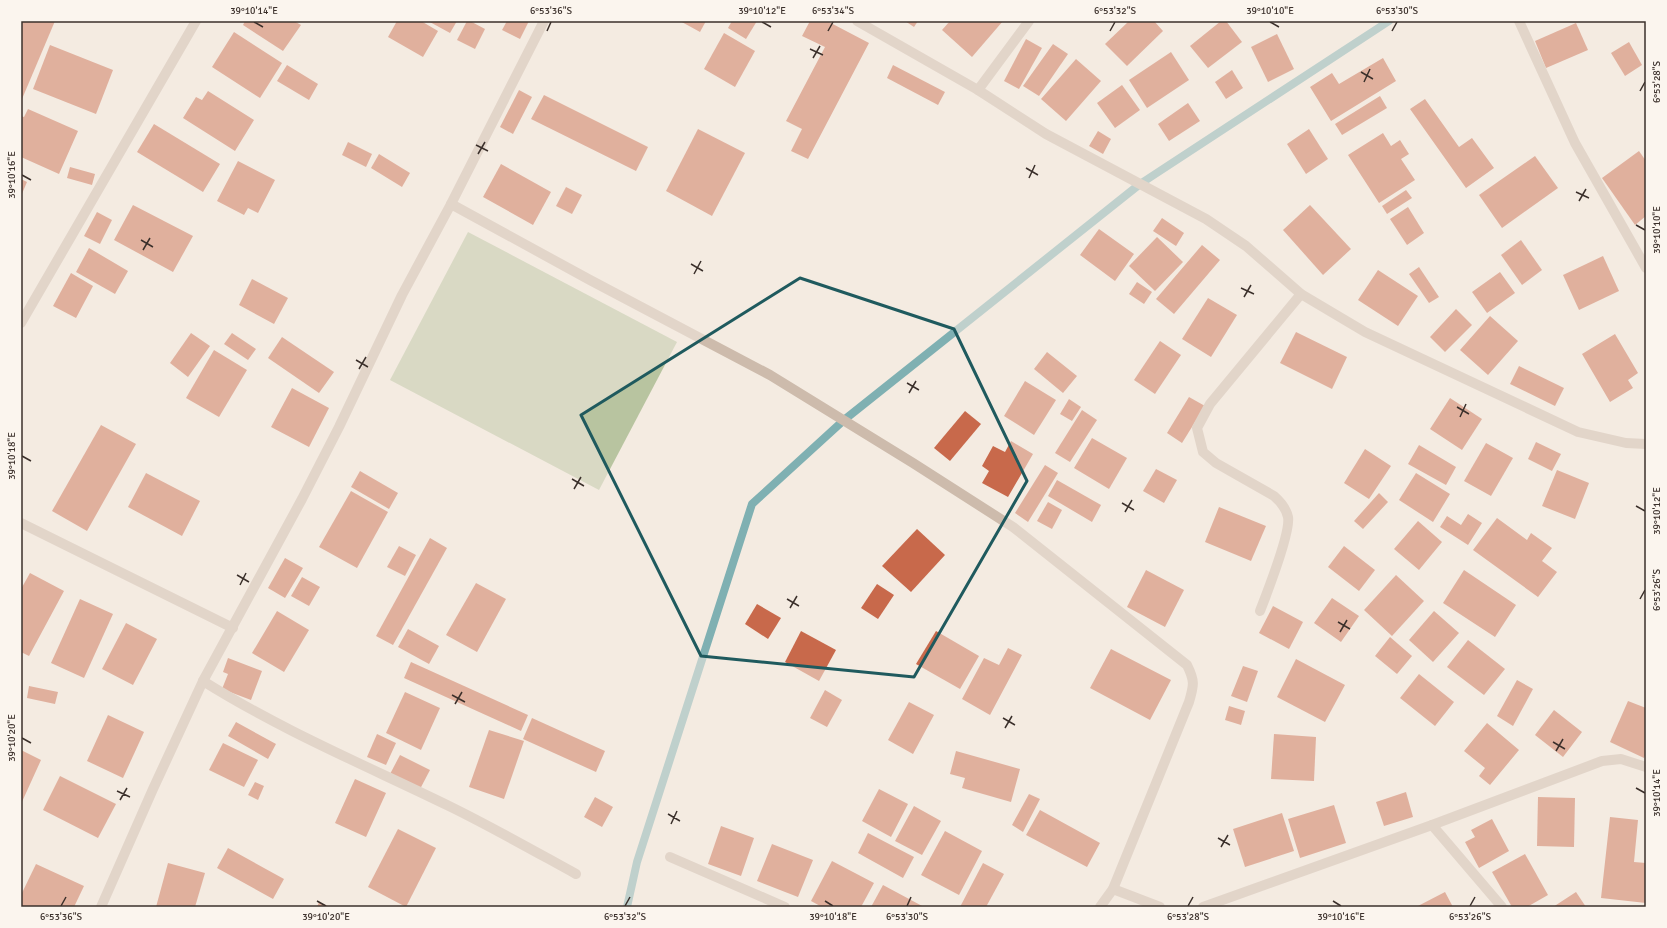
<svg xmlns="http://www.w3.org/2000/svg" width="1667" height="928" font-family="Signika,sans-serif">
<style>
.green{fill:#b8c4a0}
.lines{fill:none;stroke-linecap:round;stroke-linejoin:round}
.stream{stroke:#7fb0b2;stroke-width:8}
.building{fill:#c8694b}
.street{stroke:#cdbbac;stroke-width:10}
.marked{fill:none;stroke:#1f5a5e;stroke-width:3;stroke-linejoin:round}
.ticks{fill:none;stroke:#3b302b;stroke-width:1.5}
.neatline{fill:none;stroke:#3b302b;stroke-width:1.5}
.ticks-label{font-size:10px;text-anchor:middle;fill:#3b302b}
</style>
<rect width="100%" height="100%" fill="#f4ebe1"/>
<!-- green -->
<polygon class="green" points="468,232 677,342 599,490 390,380"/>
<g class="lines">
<!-- stream -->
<polyline class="stream" points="627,907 637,862 752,504 844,420 1140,184 1389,21"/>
</g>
<!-- building -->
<g class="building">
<polygon points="21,21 55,21 22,99 21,99"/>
<polygon points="245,21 294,21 301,25 283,51 243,25"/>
<polygon points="397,21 421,21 438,31 423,57 388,37"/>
<polygon points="428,21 457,21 450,33"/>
<polygon points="467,21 470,21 485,29 475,49 457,40"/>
<polygon points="507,21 529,21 520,39 502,30"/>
<polygon points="680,21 706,21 700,32"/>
<polygon points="732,21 757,21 746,39 728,28"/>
<polygon points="810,21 827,21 869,43 808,159 791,151 802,129 786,121 825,47 802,36"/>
<polygon points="905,21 918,21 914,27"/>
<polygon points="950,21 1003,21 972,57 942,30"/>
<polygon points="1129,21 1154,21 1163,31 1127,66 1105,44"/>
<polygon points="1221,21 1226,21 1242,42 1208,68 1190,46"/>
<polygon points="1576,23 1588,50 1546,68 1535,41"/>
<polygon points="234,32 282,63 260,98 212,67"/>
<polygon points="724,33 755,51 735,87 704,69"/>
<polygon points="1277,34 1294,69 1268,82 1251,47"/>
<polygon points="1026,39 1042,48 1019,89 1004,81"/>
<polygon points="1629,42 1642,65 1625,76 1611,53"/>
<polygon points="1053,44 1068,54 1039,96 1023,86"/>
<polygon points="50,45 113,70 96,114 33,89"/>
<polygon points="1171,52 1189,80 1147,108 1129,80"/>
<polygon points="1383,58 1396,81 1331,121 1310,87 1332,73 1339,84"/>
<polygon points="1076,59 1101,81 1066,121 1041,99"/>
<polygon points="287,65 318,84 309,100 277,81"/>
<polygon points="893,65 945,92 938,105 887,78"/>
<polygon points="1232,70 1243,88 1226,99 1215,82"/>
<polygon points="1122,85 1140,110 1115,128 1097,103"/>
<polygon points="519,90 532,97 513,134 500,127"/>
<polygon points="208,91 254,120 235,151 183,118 196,97 202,100"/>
<polygon points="544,95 648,147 636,171 531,119"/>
<polygon points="1380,96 1387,108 1342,135 1335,124"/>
<polygon points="1425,99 1459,147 1472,138 1494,168 1466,188 1410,109"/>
<polygon points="1188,103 1200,121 1169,141 1158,124"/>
<polygon points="28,109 78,131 59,174 21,157 21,116 24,117"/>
<polygon points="154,124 220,164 203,192 137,152"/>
<polygon points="698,129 745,153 712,216 666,191"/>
<polygon points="1309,129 1328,159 1306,174 1287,144"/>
<polygon points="1098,131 1111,139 1103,154 1089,146"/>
<polygon points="1383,133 1391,146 1400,140 1409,154 1401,159 1415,180 1379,203 1348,155"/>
<polygon points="348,142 372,154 366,167 342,155"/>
<polygon points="1639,151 1646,161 1646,216 1635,225 1602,178"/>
<polygon points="379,154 410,173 402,187 371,168"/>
<polygon points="1535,156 1558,188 1502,228 1479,195"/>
<polygon points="238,161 275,180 258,213 248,208 244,215 217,201"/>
<polygon points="501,164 551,192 533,225 483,197"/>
<polygon points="70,167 95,174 92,185 67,178"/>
<polygon points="21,179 27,182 21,196"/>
<polygon points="566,187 582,195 572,214 556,206"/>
<polygon points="1406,190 1412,198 1387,214 1382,206"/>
<polygon points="133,205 193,236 173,272 114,240"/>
<polygon points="1310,205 1351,249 1323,275 1283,230"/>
<polygon points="1408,207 1424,233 1407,245 1390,219"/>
<polygon points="97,212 112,220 100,244 84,236"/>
<polygon points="1162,218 1184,233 1176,246 1153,231"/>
<polygon points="1099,229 1134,254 1115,281 1080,255"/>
<polygon points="1157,237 1183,262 1155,291 1129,266"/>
<polygon points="1521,240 1542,270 1522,285 1501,255"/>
<polygon points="1202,245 1220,260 1174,314 1156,299"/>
<polygon points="89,248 128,271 115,294 76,272"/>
<polygon points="1603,256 1619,291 1579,310 1563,275"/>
<polygon points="1419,267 1439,297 1429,303 1409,274"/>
<polygon points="1378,270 1418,296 1398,326 1358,300"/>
<polygon points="1500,272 1515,293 1487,313 1472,292"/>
<polygon points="71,273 93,286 76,318 53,306"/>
<polygon points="252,279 288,298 274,324 239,305"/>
<polygon points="1137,282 1152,292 1144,304 1129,294"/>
<polygon points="1208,298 1237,315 1211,357 1182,339"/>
<polygon points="1456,309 1472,325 1445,352 1430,337"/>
<polygon points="1490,316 1518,341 1488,375 1460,350"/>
<polygon points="1296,332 1347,357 1332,389 1280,363"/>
<polygon points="191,333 210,346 188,377 170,363"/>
<polygon points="232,333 256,349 248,360 224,344"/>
<polygon points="1615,334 1638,373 1628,380 1633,388 1610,402 1582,354"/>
<polygon points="282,337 334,372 319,393 268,358"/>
<polygon points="1160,341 1181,355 1155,394 1134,380"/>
<polygon points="214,350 247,370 219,417 186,398"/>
<polygon points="1047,352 1077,376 1063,393 1034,369"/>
<polygon points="1519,366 1564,388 1555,406 1510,384"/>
<polygon points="1025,381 1056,400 1034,435 1004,416"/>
<polygon points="292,388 329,408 309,447 271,427"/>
<polygon points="1189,397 1205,406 1182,443 1167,433"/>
<polygon points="1450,398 1482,419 1462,450 1430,429"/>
<polygon points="1069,399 1081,407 1072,421 1060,414"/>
<polygon points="1082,410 1097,420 1070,462 1055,453"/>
<polygon points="965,411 981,424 950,461 934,448"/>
<polygon points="101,425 136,444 87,531 52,511"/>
<polygon points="1092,438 1127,458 1109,489 1074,468"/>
<polygon points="1011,441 1033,454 1008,497 982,483 989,471 982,466 993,446 1005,452"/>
<polygon points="1536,442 1561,454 1552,471 1528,459"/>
<polygon points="1486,443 1513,458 1491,496 1464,481"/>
<polygon points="1419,445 1456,467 1446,485 1408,464"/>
<polygon points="1365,449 1391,466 1369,499 1344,483"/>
<polygon points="1045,465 1058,473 1028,522 1015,513"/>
<polygon points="1156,469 1177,480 1164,503 1143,491"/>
<polygon points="1557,470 1589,483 1575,519 1542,506"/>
<polygon points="360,471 398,493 389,509 351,487"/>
<polygon points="146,473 200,501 182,536 128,507"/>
<polygon points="1416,473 1450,494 1433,522 1399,500"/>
<polygon points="1057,480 1101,505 1092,522 1048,496"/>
<polygon points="351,491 388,512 357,568 319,547"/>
<polygon points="1379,493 1388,502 1363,529 1354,521"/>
<polygon points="1048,502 1062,510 1052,529 1037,521"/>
<polygon points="1219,507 1266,526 1251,561 1205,542"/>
<polygon points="1468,514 1482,523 1468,545 1440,527 1447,516 1461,525"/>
<polygon points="1497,518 1527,540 1531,533 1552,548 1542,561 1557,572 1538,597 1473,550"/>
<polygon points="1418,521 1442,542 1419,570 1394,549"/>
<polygon points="917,529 945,555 911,592 882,566"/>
<polygon points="430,538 447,548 393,645 376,636"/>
<polygon points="399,546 416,555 405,576 387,567"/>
<polygon points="1344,546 1375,570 1359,591 1328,567"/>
<polygon points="285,558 303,568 285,598 268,588"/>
<polygon points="1146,570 1184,590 1165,627 1127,607"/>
<polygon points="1464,570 1516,605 1495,637 1443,603"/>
<polygon points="30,573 64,591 29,656 21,652 21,589"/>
<polygon points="1396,575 1424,601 1392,636 1364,610"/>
<polygon points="302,577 320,587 309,606 291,596"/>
<polygon points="476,583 506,599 477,652 446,635"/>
<polygon points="877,584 894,595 878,619 861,608"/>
<polygon points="1332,598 1359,616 1341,642 1314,623"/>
<polygon points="80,599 113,614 84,678 51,663"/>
<polygon points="757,604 781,618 768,639 745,624"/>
<polygon points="1273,606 1303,622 1289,649 1259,633"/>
<polygon points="277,611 309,630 284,672 252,653"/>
<polygon points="1434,611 1459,633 1433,662 1409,640"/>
<polygon points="126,623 157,639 133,685 102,669"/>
<polygon points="408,629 439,646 429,664 398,647"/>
<polygon points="801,631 836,650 819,681 785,662"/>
<polygon points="936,631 979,656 960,689 916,664"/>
<polygon points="1390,637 1412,656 1397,674 1375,656"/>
<polygon points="1468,640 1505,669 1484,695 1447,667"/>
<polygon points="1008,648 1022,655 990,715 962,699 984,658 999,665"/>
<polygon points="1111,649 1171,680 1150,720 1090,688"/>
<polygon points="228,658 262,671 251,700 222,689 228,674 223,672"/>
<polygon points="1296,659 1345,685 1325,722 1277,697"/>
<polygon points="411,662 528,715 521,731 404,678"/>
<polygon points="1243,666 1258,671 1247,702 1231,696"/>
<polygon points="1419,674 1454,702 1435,726 1400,698"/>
<polygon points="1517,680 1533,689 1513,726 1497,716"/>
<polygon points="29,686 58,692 55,704 27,698"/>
<polygon points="825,690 842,700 827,727 810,718"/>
<polygon points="405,692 440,708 421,750 386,733"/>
<polygon points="1628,701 1646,708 1646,754 1644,758 1610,742"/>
<polygon points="909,702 934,715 913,754 888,740"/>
<polygon points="1229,706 1245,711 1241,725 1225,720"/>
<polygon points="1554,710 1582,732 1563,757 1535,735"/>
<polygon points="108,715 144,732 123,778 87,761"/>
<polygon points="532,718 605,751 596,772 523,739"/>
<polygon points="236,722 276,744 268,759 228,736"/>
<polygon points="1487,723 1519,750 1490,785 1479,776 1485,768 1464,751"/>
<polygon points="489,730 524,741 504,799 469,787"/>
<polygon points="377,734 396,743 386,765 367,757"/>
<polygon points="1274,734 1316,737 1314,781 1271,779"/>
<polygon points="223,743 258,760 244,787 209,770"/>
<polygon points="21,750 41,760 21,804"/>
<polygon points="956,751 1020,769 1011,802 962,788 965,778 950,774"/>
<polygon points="400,755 430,770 419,791 389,776"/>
<polygon points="60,776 116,804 98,838 43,810"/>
<polygon points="355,779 386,793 366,837 335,823"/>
<polygon points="255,782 264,786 258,800 248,795"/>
<polygon points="879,789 908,804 891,837 862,821"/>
<polygon points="1406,792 1413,817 1384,826 1376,802"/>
<polygon points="1029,794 1040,799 1023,832 1012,825"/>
<polygon points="595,797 613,807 602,827 584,817"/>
<polygon points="1538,797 1575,798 1574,847 1537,846"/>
<polygon points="1334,805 1346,843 1300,858 1288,819"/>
<polygon points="914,806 941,821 922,855 895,841"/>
<polygon points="1040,810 1100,843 1087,867 1026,835"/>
<polygon points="1282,813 1294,851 1245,867 1233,829"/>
<polygon points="1610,817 1638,820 1634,862 1646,863 1646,903 1601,898"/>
<polygon points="1492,819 1509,851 1479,868 1465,842 1475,837 1471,830"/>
<polygon points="721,826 754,838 741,876 708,864"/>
<polygon points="398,829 436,848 406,907 368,887"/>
<polygon points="945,831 982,851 959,895 921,875"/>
<polygon points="868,833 914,857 903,878 858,853"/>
<polygon points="772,844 813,860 798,897 757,881"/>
<polygon points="228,848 284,879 273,899 217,868"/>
<polygon points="1525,854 1548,895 1527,907 1512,907 1492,872"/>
<polygon points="832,861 874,883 861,907 822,907 811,901"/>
<polygon points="168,863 205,873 195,907 156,907"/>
<polygon points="983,863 1004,874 986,907 960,907"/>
<polygon points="36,864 84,886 74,907 21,907 21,895"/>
<polygon points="883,885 924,907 871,907"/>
<polygon points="1445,892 1453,907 1416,907"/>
<polygon points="1576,892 1586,907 1553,907"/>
<polygon points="319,902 330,907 317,907"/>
</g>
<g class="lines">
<!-- street -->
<g class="street">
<polyline points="857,21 978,90 1046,134 1206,219 1246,246 1301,294 1365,332 1578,432 1626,443 1646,444"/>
<polyline points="1519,21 1575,143 1646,268"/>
<polyline points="978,90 1029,21"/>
<path d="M451,204L590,280L770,375L913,463L1013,527L1187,665C1195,681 1194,685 1189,702L1113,889L1100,907"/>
<polyline points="21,323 196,21"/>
<polyline points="21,523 233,628"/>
<path d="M1260,611C1267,593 1291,532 1288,517C1286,508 1281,502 1274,496L1216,463L1203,452L1197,428L1210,404L1301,294"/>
<path d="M203,681C281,730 367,766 449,806C492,827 534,851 576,874"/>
<polyline points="1432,825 1502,907"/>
<polyline points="670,857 785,907"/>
<polyline points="1113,889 1160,907"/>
<polyline points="101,907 153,789 203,681 302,499 339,427 402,295 451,204 544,21"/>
<polyline points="1203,907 1432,825 1602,761 1621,759 1646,767"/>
</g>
</g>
<!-- marked area -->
<path d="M0 0H1667V928H0ZM800,278L954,329L1027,481L914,677L701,656L581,415Z" fill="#f4ebe1" fill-opacity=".55" fill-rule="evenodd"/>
<path class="marked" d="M800,278L954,329L1027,481L914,677L701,656L581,415Z"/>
<!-- ticks -->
<path class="ticks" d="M254,22L263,27M762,22L771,27M1270,22L1279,27M547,31L551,22M828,31L833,22M1110,31L1115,22M1392,31L1397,22M810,49L823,55M813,58L820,46M1361,72L1373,79M1364,82L1370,69M1640,91L1645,82M476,145L488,151M478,154L485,142M1026,168L1038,175M22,175L31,180M1029,178L1035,165M1576,192L1589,198M1579,201L1586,189M1636,225L1645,230M141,240L153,247M143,250L150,238M691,264L703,271M694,274L701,261M1241,288L1254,294M1244,297L1251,285M356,360L368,367M359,369L366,357M907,383L919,390M909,393L916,381M1457,407L1469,414M1460,417L1466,404M22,456L31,461M572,479L584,486M574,489L581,477M1122,503L1134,510M1636,506L1645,511M1125,512L1132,500M237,575L249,582M240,585L246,573M787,599L799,606M1640,599L1645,590M790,608L797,596M1338,622L1350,629M1340,632L1347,620M452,695L465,702M455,704L462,692M1003,718L1015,725M1005,728L1012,716M22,738L31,743M1553,742L1565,749M1556,751L1563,739M1636,788L1645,793M117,791L130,797M120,800L127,788M668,814L680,821M671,824L677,811M1218,838L1230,845M1221,847L1228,835M317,901L326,906M825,901L833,906M1333,901L1341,906M61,906L66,897M625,906L630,897M907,906L911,897M1188,906L1193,897M1470,906L1475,897"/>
<!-- border -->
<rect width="1667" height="928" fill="none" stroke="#fbf5ee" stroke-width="44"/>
<rect x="22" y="22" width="1623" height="884" class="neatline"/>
<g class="ticks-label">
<text x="254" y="14">39°10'14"E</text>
<text x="551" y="14">6°53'36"S</text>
<text x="762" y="14">39°10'12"E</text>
<text x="833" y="14">6°53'34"S</text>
<text x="1115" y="14">6°53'32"S</text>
<text x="1270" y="14">39°10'10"E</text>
<text x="1397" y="14">6°53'30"S</text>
<text transform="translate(1656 82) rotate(-90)" y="4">6°53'28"S</text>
<text transform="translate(11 175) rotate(-90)" y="4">39°10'16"E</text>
<text transform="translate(1656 230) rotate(-90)" y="4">39°10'10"E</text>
<text transform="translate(11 456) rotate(-90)" y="4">39°10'18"E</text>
<text transform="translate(1656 511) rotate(-90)" y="4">39°10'12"E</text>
<text transform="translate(1656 590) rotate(-90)" y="4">6°53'26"S</text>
<text transform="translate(11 738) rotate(-90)" y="4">39°10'20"E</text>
<text transform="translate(1656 793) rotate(-90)" y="4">39°10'14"E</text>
<text x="61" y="920">6°53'36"S</text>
<text x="326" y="920">39°10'20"E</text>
<text x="625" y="920">6°53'32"S</text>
<text x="833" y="920">39°10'18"E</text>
<text x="907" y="920">6°53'30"S</text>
<text x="1188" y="920">6°53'28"S</text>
<text x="1341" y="920">39°10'16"E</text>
<text x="1470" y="920">6°53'26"S</text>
</g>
</svg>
